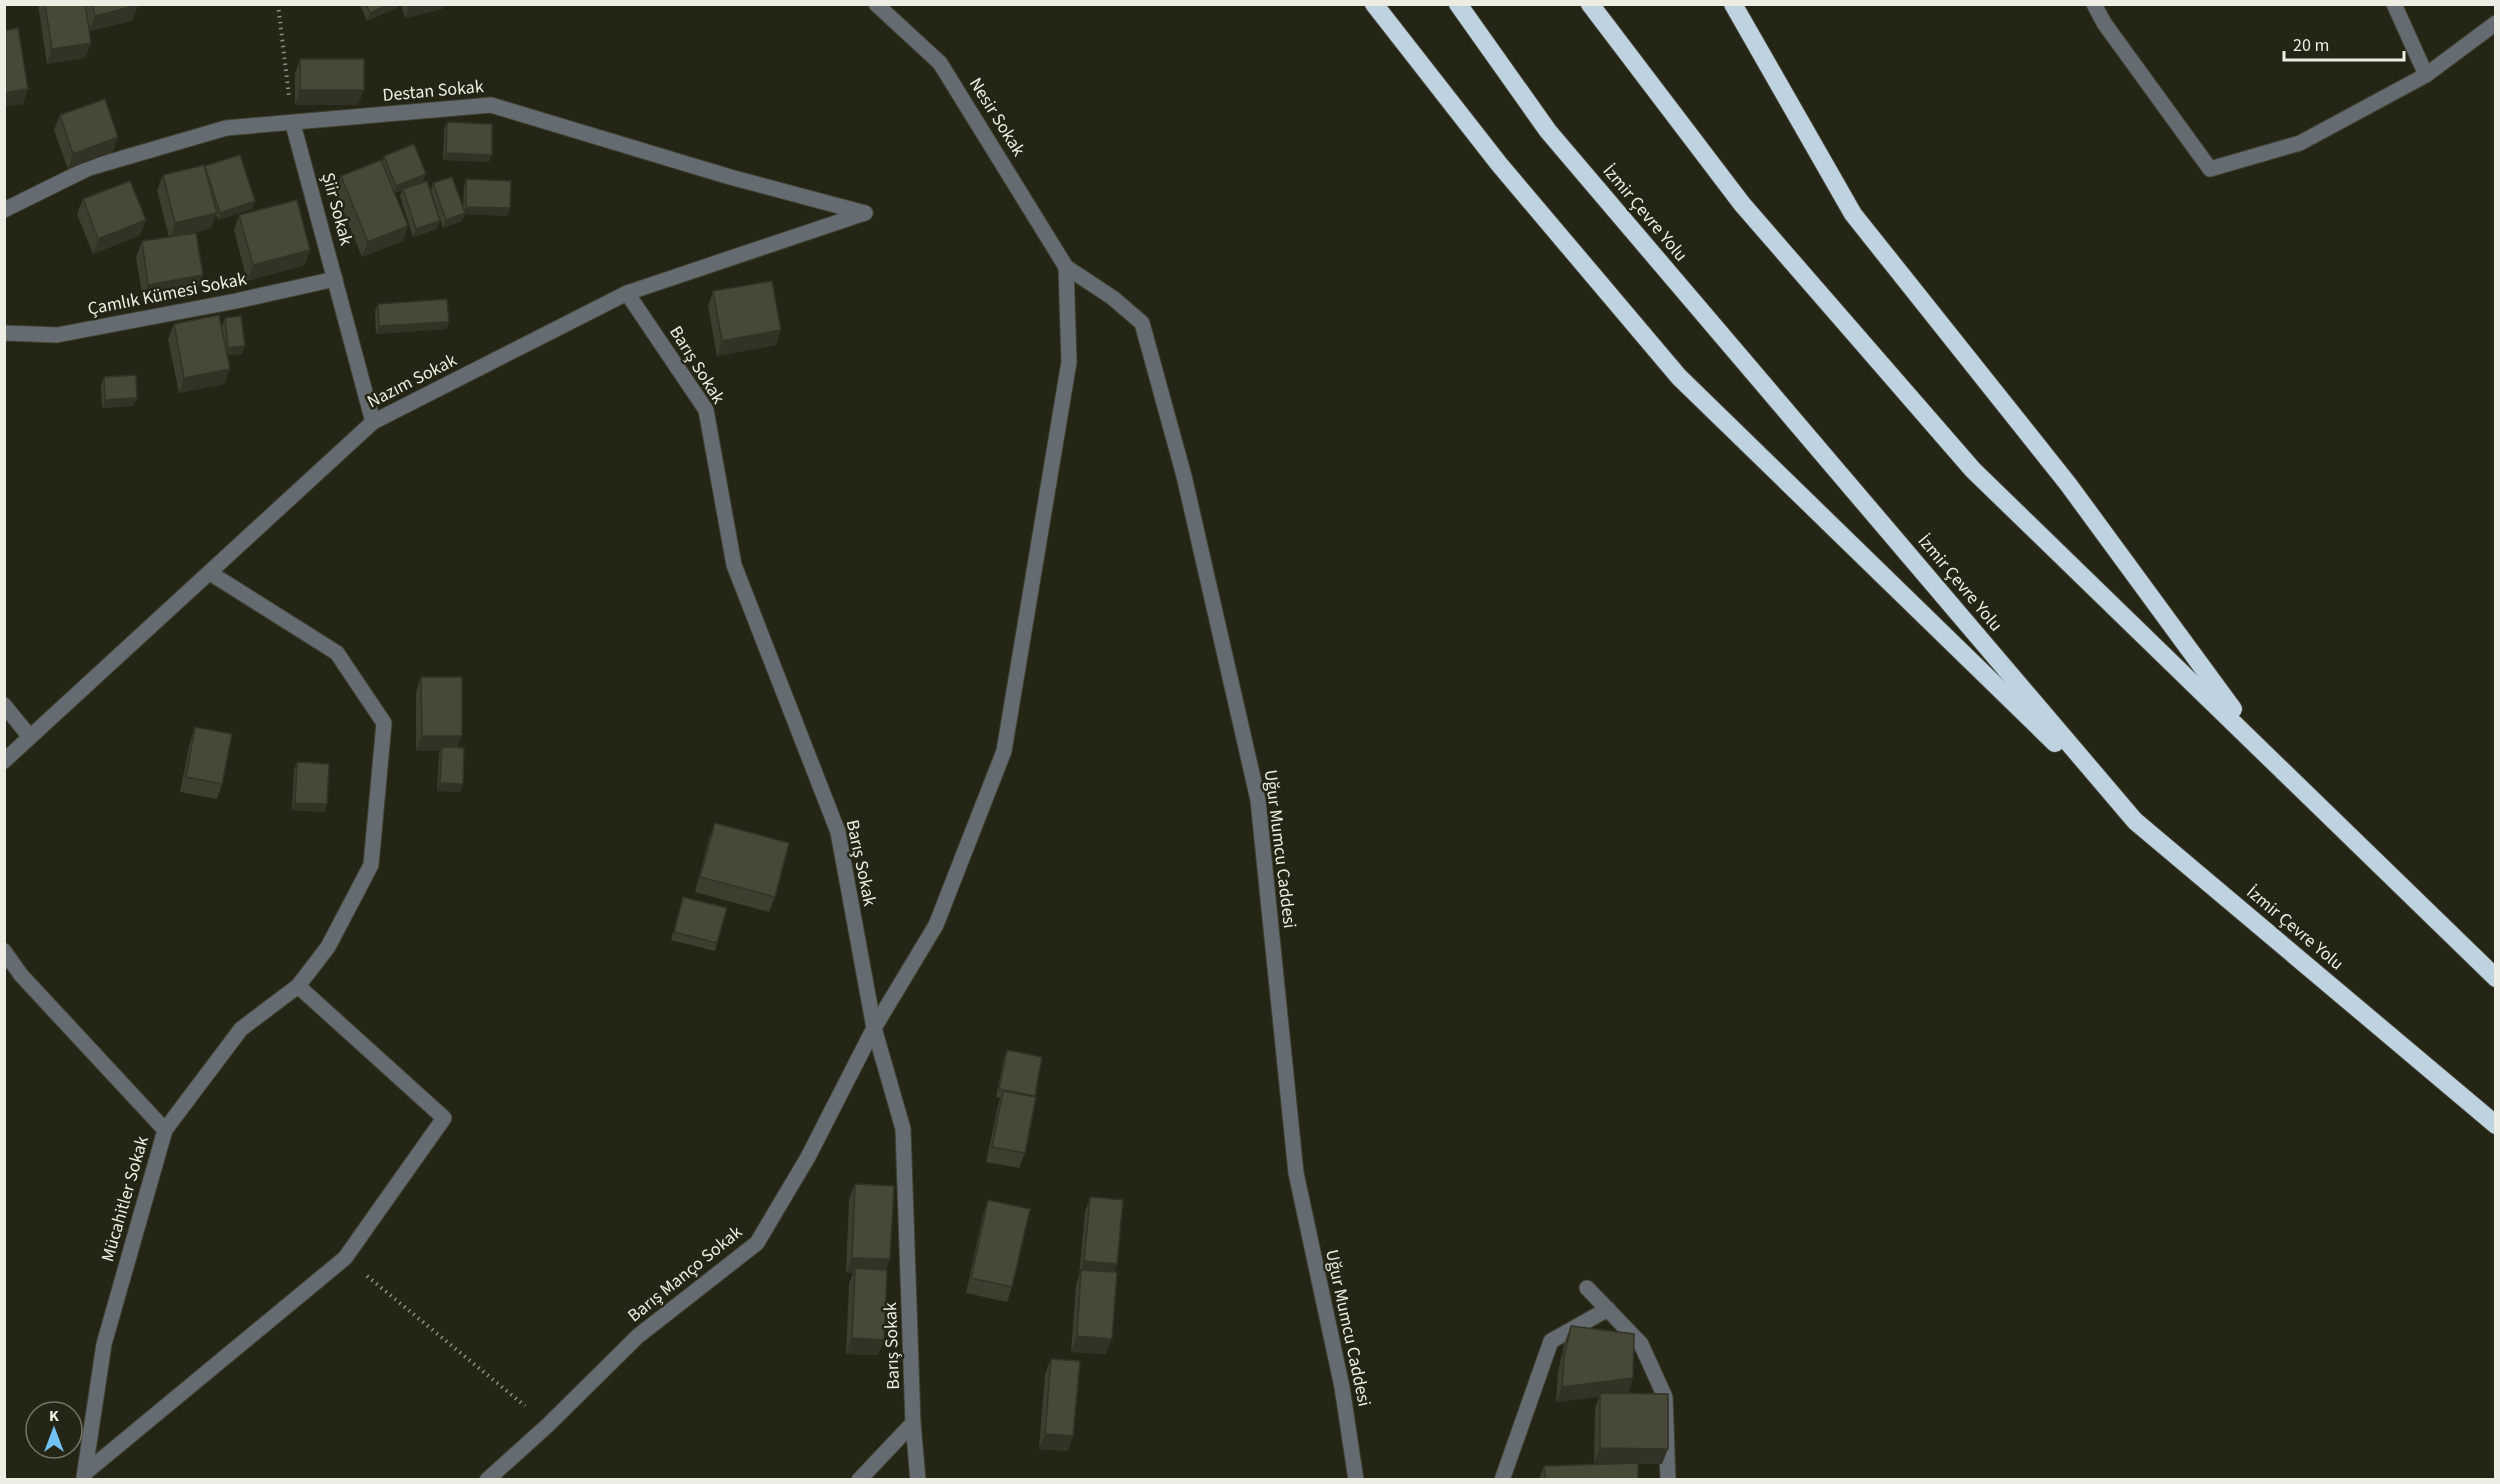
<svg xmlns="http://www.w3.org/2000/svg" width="2500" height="1484" font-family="'Source Sans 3',sans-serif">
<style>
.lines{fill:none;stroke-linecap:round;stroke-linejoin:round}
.street-casing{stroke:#414132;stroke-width:17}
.highway-casing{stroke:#414132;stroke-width:20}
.path{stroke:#8e8e81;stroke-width:4;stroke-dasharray:1.5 4.5;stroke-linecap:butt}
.street{stroke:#646c72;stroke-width:15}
.highway{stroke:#bfd2e0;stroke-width:18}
.wall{fill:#3e3e2e}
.shaded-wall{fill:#323226}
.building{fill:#484836;stroke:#323226;stroke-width:1.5}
.labels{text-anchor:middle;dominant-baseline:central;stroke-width:5;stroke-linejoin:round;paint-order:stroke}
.street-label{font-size:18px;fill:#edede3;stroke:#252515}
</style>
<rect width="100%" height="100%" fill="#252515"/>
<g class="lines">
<!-- street casing -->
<g class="street-casing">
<g id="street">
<polyline points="876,4 940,63 1066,267 1113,298 1142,323 1184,476 1258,800 1296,1173 1342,1387 1356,1480"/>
<polyline points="2094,4 2104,23 2210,169 2300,143 2426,75 2496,23"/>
<polyline points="2394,4 2426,75"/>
<polyline points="293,124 373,422"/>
<polyline points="4,210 89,168 226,128 491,105 730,177 865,213"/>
<polyline points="627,293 706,410 734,565 838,832 874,1028 903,1129 913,1423 918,1480"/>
<polyline points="4,333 57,335 236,301 335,279"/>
<polyline points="210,573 337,653 384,723 371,865 328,947 298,986"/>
<polyline points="4,705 30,737"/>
<polyline points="4,761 373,422 627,293 865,213"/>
<polyline points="4,951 21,975 165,1130 104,1344 84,1477"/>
<polyline points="1587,1288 1641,1344 1665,1397 1668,1480"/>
<polyline points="85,1473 345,1258 444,1118 298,986 241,1029 165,1130"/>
<polyline points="487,1480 548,1425 638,1336 757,1243 808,1157 874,1028 936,925 1004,751 1069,362 1066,267"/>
<polyline points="859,1480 913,1423"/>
<polyline points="1502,1480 1551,1341 1608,1309"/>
</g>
</g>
<!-- highway casing -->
<g class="highway-casing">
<g id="highway">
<polyline points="1374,4 1499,164 1679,377 2055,743"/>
<polyline points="1458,4 1548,131 2135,821 2496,1125"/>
<polyline points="1590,4 1742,204 1973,470 2496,978"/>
<polyline points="1733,4 1853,214 2068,484 2233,709"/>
</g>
</g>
<!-- path -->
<g class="path">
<polyline points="278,4 289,96"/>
<polyline points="367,1276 525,1406"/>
</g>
<!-- street -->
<use href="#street" class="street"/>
<!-- highway -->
<use href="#highway" class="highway"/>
</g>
<!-- wall -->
<g class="wall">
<polygon points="38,4 138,4 138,5 132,21 89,31 88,27 91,43 85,58 47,64"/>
<polygon points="360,4 399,4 398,7 367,21"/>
<polygon points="401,4 443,4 442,9 405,18"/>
<polygon points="300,59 358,105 295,105 295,74"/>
<polygon points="60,115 113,152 68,169 54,130"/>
<polygon points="447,122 489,162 443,160 444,130"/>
<polygon points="384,156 423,182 415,185 440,221 437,229 413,237 400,196 402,190 395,193 403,241 362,257 335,191 341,176 382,162"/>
<polygon points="205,167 252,209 218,220 216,215 211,228 187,234 197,291 143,300 136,257 142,241 169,237 157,190 163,175"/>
<polygon points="466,179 510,208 507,216 465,214 462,221 443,228 431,190 433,183 463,209 464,187"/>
<polygon points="83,199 140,235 93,254 77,214"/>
<polygon points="239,215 305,265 247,281 234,230"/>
<polygon points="713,291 776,345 717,356 708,306"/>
<polygon points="378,304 449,322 446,329 376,334 375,311"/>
<polygon points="225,318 242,354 227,355 224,384 179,393 168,339 174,324 222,326"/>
<polygon points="104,377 134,406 102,408 101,385"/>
<polygon points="421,677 458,748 463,784 460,792 437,791 439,754 440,751 416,751 416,692"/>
<polygon points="195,727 222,784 217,799 180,792 190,742"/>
<polygon points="297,762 327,804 324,812 292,810 294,770"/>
<polygon points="715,823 775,897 769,912 695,892 709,838"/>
<polygon points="683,897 717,943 715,951 671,940"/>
<polygon points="1007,1050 1025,1153 1019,1168 986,1162 998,1106 1000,1098 996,1097 1004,1058"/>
<polygon points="855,1184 887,1270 884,1340 878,1355 846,1354 849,1284 853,1273 846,1273 849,1199"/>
<polygon points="1090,1197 1114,1272 1106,1354 1071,1352 1076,1285 1079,1276 1085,1212"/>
<polygon points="988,1200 1012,1287 1007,1302 966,1293 983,1215"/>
<polygon points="1571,1326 1633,1378 1628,1393 1624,1394 1662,1464 1638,1464 1638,1479 1539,1479 1544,1466 1631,1464 1594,1463 1595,1408 1599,1397 1556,1402 1558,1372 1565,1341"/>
<polygon points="1051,1359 1073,1436 1068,1451 1039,1449 1045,1374"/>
</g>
<!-- shaded-wall -->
<g class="shaded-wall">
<polygon points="389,4 399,4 398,7 367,21 370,13"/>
<polygon points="410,4 443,4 442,9 405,18"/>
<polygon points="138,5 132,21 89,31 95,16"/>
<polygon points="91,43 85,58 47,64 52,49"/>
<polygon points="28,89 23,104 4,107 4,93"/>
<polygon points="300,90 364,90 358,105 295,105"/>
<polygon points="118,137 113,152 68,169 73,154"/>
<polygon points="446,153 492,155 489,162 443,160"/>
<polygon points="426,174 423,182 393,194 396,186"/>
<polygon points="255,201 252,209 218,220 220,213"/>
<polygon points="466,207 510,208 507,216 465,214 462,221 443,228 446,220 463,214"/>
<polygon points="217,213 211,228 170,238 175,223"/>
<polygon points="146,220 140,235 93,254 98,239"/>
<polygon points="440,221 437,229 413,237 416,229"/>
<polygon points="408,226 403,241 362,257 368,242"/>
<polygon points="310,250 305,265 247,281 253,265"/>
<polygon points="203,275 197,291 143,300 148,285"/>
<polygon points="449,322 446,329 376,334 379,326"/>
<polygon points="781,330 776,345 717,356 722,341"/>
<polygon points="245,346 242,354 225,355 228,348"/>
<polygon points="230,369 224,384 179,393 184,378"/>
<polygon points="137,398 134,406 102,408 105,400"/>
<polygon points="422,736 462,736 456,751 442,747 440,751 416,751"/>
<polygon points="440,783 463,784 460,792 437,791"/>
<polygon points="295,803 327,804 324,812 292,810"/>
<polygon points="852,1258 890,1259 885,1274 855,1268 853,1273 846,1273"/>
<polygon points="1084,1261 1117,1264 1111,1280 1081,1270 1078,1276"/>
<polygon points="1077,1336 1112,1339 1106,1354 1071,1352"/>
<polygon points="852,1338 884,1340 878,1355 846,1354"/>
<polygon points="1633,1378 1628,1393 1600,1396 1600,1393 1599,1397 1556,1402 1562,1387"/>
<polygon points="1045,1434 1073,1436 1068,1451 1039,1449"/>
<polygon points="1600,1448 1668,1449 1662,1464 1594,1463"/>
</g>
<!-- building -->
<g class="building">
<polygon points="45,4 85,4 91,43 52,49"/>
<polygon points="92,4 138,4 138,5 95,16"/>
<polygon points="366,4 389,4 370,13"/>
<polygon points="18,28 28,89 4,93 4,31"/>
<rect x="300" y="59" width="64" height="31"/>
<polygon points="105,99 118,137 73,154 60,115"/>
<polygon points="447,122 492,124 492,155 446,153"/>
<polygon points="414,144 426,174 396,186 384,156"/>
<polygon points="240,155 255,201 220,213 205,166"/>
<polygon points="381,160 408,226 368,242 341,176"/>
<polygon points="204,165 217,213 175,223 163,175"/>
<polygon points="452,177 465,213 446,220 433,183"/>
<polygon points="466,179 511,181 510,208 466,207"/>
<polygon points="130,181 146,220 98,239 83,199"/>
<polygon points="427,181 440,221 416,229 403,189"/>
<polygon points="297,200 310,250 253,265 239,215"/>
<polygon points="196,233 203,275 148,285 142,241"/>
<polygon points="772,281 781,330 722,341 713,291"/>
<polygon points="447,299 449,322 379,326 378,304"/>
<polygon points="219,315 230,369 184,378 174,324"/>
<polygon points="241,316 245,346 228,348 225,318"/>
<polygon points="136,375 137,398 105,400 104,377"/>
<polygon points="421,677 462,677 462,736 422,736"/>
<polygon points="195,727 232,734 222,784 186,777"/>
<polygon points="442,747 464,748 463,784 440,783"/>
<polygon points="297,762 329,764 327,804 295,803"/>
<polygon points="715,823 789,843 775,897 700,877"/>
<polygon points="683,897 727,908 717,943 674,932"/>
<polygon points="1007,1050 1042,1057 1035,1096 999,1089"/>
<polygon points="1003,1091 1036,1097 1025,1153 992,1147"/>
<polygon points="855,1184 894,1186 890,1259 852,1258"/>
<polygon points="1090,1197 1123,1200 1117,1264 1084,1261"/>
<polygon points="988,1200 1030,1209 1012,1287 971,1278"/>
<polygon points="855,1268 887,1270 884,1340 852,1338"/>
<polygon points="1081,1270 1117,1272 1112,1339 1077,1336"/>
<polygon points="1571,1326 1634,1334 1633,1378 1562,1387 1564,1357"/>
<polygon points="1051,1359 1080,1361 1073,1436 1045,1434"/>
<polygon points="1600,1393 1668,1394 1668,1449 1600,1448"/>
<polygon points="1638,1463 1638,1479 1545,1479 1544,1466"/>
</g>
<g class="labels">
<!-- street labels -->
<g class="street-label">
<text transform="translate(433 91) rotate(-5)">Destan Sokak</text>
<text transform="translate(997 117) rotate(58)">Nesir Sokak</text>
<text transform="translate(337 209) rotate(75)">Şiir Sokak</text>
<text transform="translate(1645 213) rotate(50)">İzmir Çevre Yolu</text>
<text transform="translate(167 294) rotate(-11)">Çamlık Kümesi Sokak</text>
<text transform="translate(697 365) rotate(58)">Barış Sokak</text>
<text transform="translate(412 381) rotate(-27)">Nazım Sokak</text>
<text transform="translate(1960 583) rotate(50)">İzmir Çevre Yolu</text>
<text transform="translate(1280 849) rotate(83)">Uğur Mumcu Caddesi</text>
<text transform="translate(861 863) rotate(78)">Barış Sokak</text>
<text transform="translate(2295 928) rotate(40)">İzmir Çevre Yolu</text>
<text transform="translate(125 1199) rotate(-74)">Mücahitler Sokak</text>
<text transform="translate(685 1274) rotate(-39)">Barış Manço Sokak</text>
<text transform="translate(1348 1328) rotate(78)">Uğur Mumcu Caddesi</text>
<text transform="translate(892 1346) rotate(-92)">Barış Sokak</text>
</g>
</g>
<!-- border -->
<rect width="2500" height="1484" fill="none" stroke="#edede3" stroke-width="12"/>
<!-- north arrow -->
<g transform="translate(54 1430)"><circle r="28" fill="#252515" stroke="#757567" stroke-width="1.5"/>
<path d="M0-4.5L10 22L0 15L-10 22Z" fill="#72c1f5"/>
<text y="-9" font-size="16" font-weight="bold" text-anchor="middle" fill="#edede3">K</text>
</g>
<!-- scale -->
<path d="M2284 51v9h120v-9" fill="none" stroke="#edede3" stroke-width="3"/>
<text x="2293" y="51" font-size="18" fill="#edede3" stroke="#252515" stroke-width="4.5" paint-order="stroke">20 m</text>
</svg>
